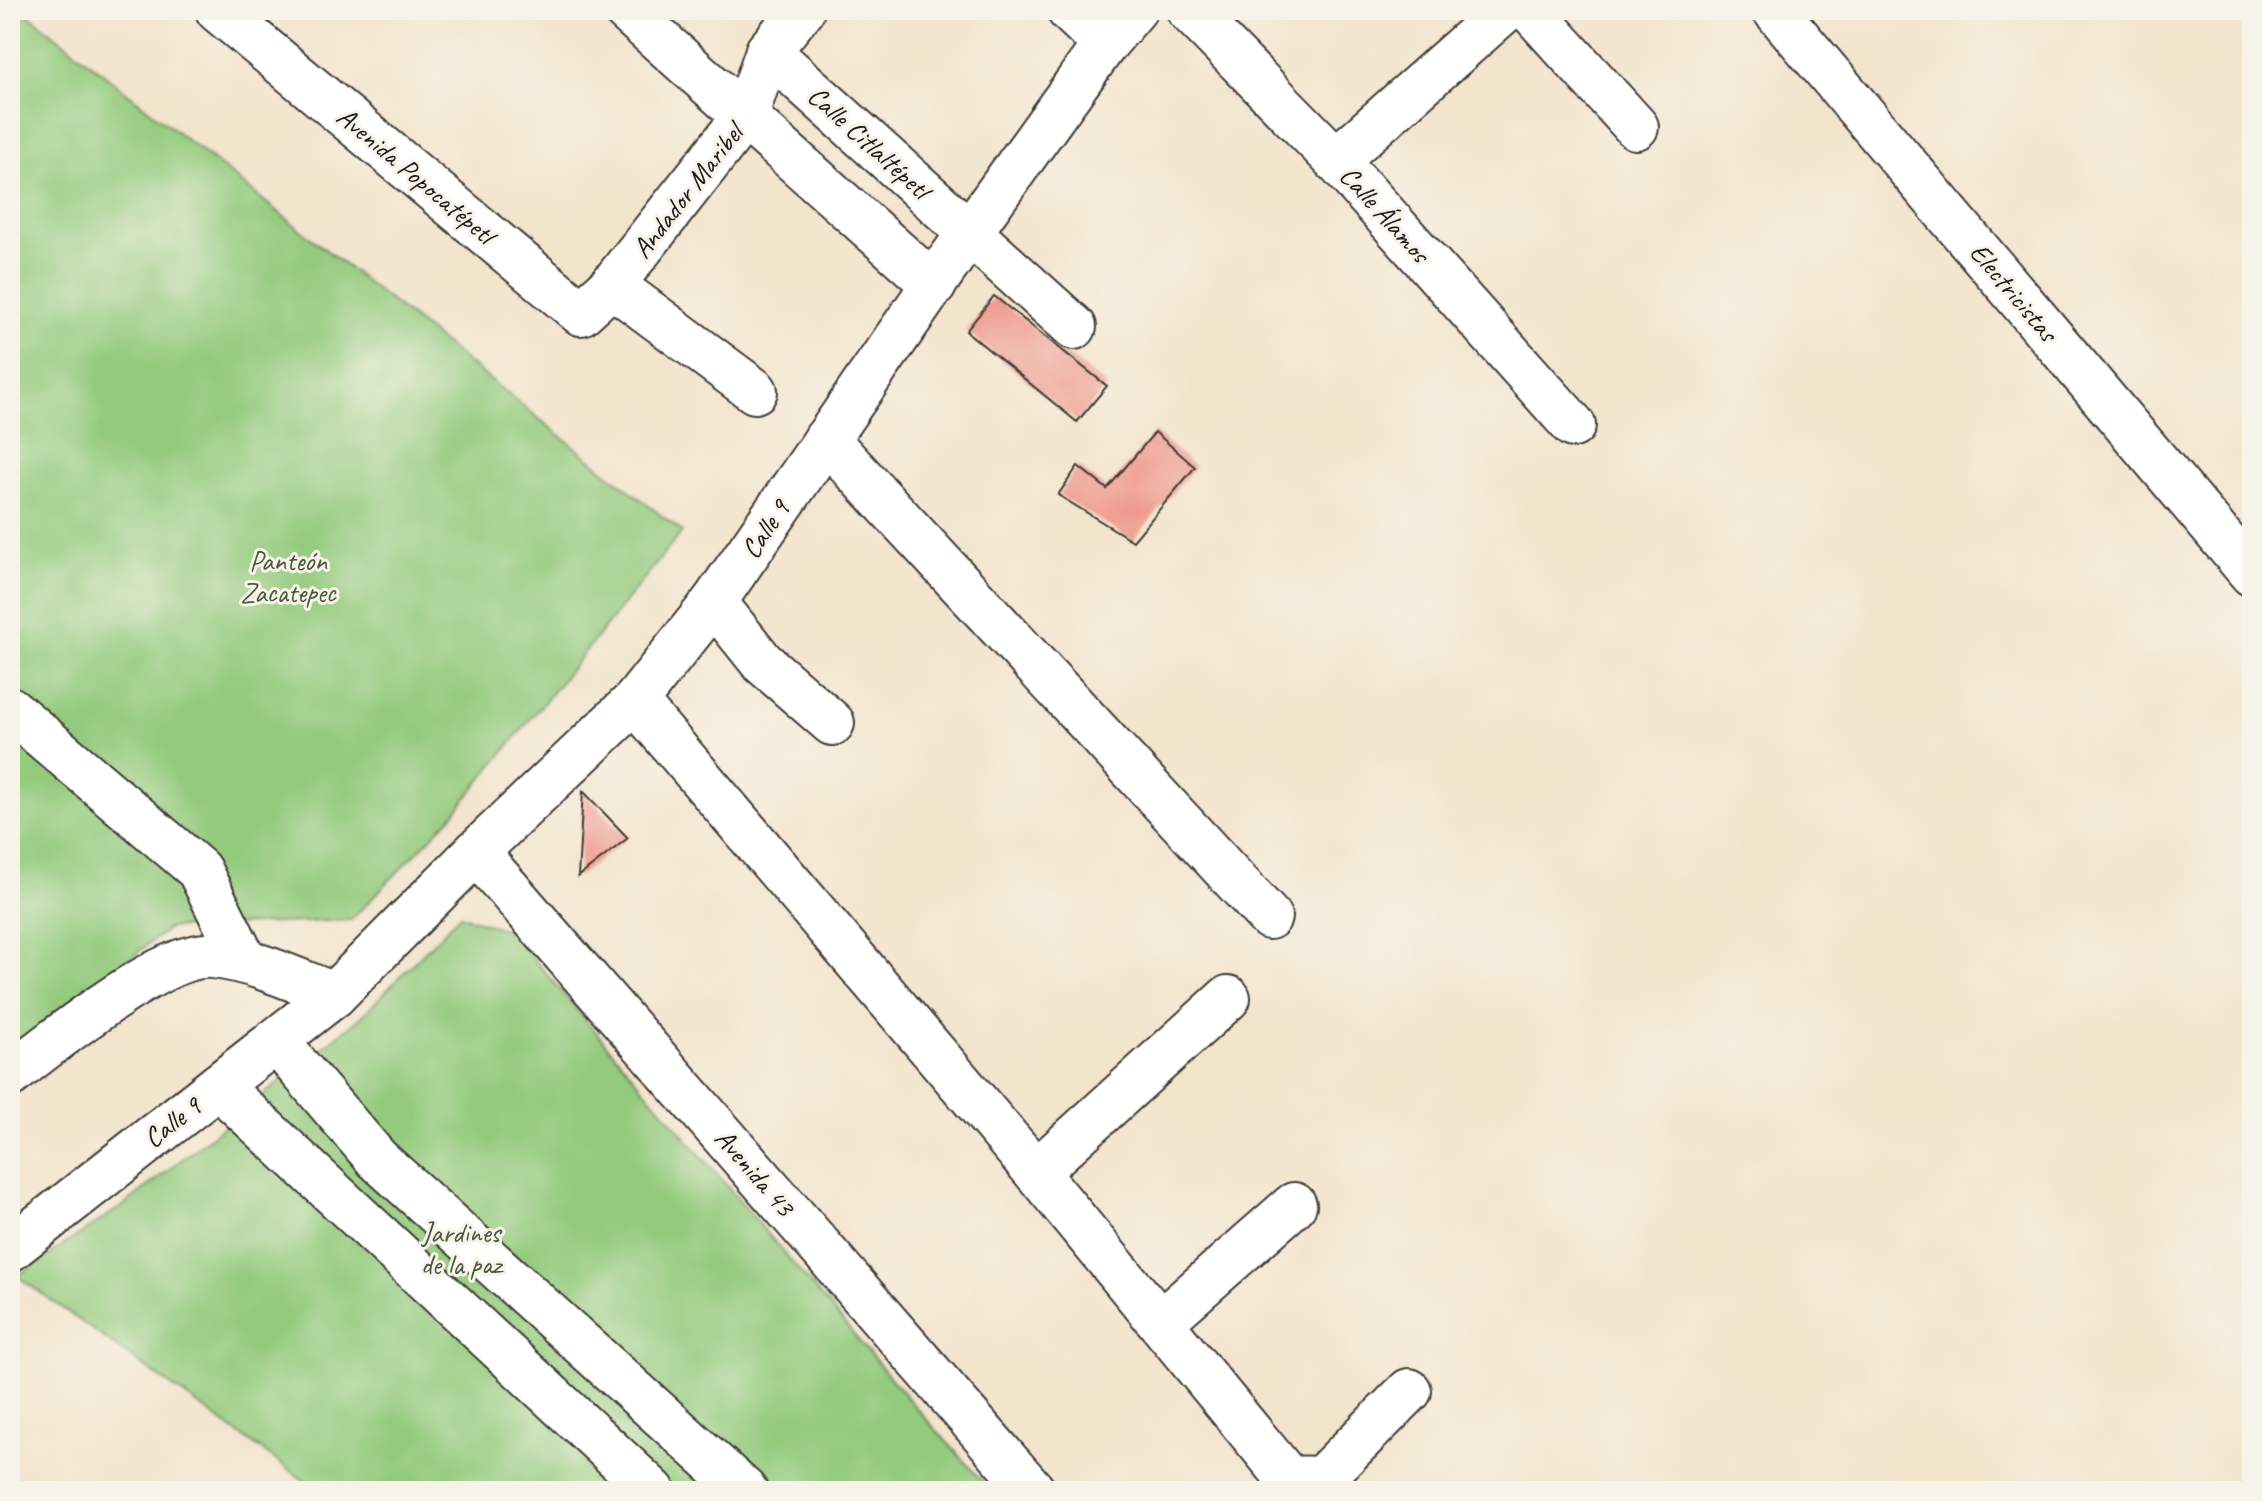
<svg xmlns="http://www.w3.org/2000/svg" width="2262" height="1501" font-family="Caveat,sans-serif">
<style>
.green{fill:#93ca7d;stroke:#58734c;stroke-width:2}
.building{fill:#ef9a8e}
.lines{fill:none;stroke-linecap:round;stroke-linejoin:round}
.minor-casing{stroke:#3c3a36;stroke-width:48}
.major-casing{stroke:#3c3a36;stroke-width:48}
.minor{stroke:#fff;stroke-width:44}
.major{stroke:#fff;stroke-width:44}
.labels{text-anchor:middle;dominant-baseline:central;stroke-width:6;stroke-linejoin:round;paint-order:stroke}
.street-label{font-size:28px;fill:#1c1c1c;stroke:#f7f3e8}
.park-label{font-size:28px;fill:#46593e;stroke:#f7f3e8}
</style>
<rect width="100%" height="100%" fill="#f7f3e8"/>
<filter id="ink" filterUnits="userSpaceOnUse"><feTurbulence type="fractalNoise" baseFrequency=".0125" numOctaves="2"/><feDisplacementMap in="SourceGraphic" scale="16" xChannelSelector="R" yChannelSelector="G"/><feConvolveMatrix kernelMatrix="1 2 1 2 8 2 1 2 1" color-interpolation-filters="sRGB"/></filter>
<filter id="wash" filterUnits="userSpaceOnUse"><feTurbulence type="fractalNoise" baseFrequency=".006" numOctaves="4" result="noise"/><feDisplacementMap in="SourceGraphic" scale="32" xChannelSelector="R" yChannelSelector="G"/><feGaussianBlur stdDeviation="1.8" result="paint"/><feColorMatrix in="noise" values="0 0 0 0 0 0 0 0 0 0 0 0 0 0 0 0 0 1.4 0 .05"/><feComposite in="paint" operator="in"/></filter>
<g filter="url(#wash)">
<rect width="100%" height="100%" fill="#f3e4cc"/>
<!-- green -->
<g class="green">
<polygon points="10,10 23,10 682,532 452,816 351,920 169,928 10,1051"/>
<polygon points="460,915 510,931 910,1401 991,1491 319,1491 17,1276 127,1203 360,1018"/>
</g>
<g id="blocks">
<!-- building -->
<g class="building">
<polygon points="994,296 1107,386 1077,422 966,331"/>
<polygon points="1155,432 1195,467 1133,541 1058,495 1078,466 1107,489"/>
<polygon points="583,791 628,838 578,877"/>
</g>
</g>
</g>
<g filter="url(#ink)">
<use href="#blocks" fill-opacity="0" stroke="#3c3a36" stroke-width="2"/>
<g class="lines">
<!-- minor casing -->
<g class="minor-casing">
<g id="minor">
<polyline points="218,10 581,313 612,285 746,115 768,51 802,10"/>
<polyline points="626,10 934,285"/>
<polyline points="1069,10 1105,44"/>
<polyline points="1189,10 1336,160 1573,425"/>
<polyline points="1530,10 1636,127"/>
<polyline points="1775,10 2252,574"/>
<polyline points="768,51 1074,327"/>
<polyline points="1336,160 1505,10"/>
<polyline points="612,285 755,391"/>
<polyline points="826,439 1269,917"/>
<polyline points="714,602 762,662 832,723"/>
<polyline points="635,701 1036,1172 1288,1478 1321,1479 1409,1391"/>
<polyline points="10,709 199,870 245,962"/>
<polyline points="476,852 1033,1491"/>
<polyline points="276,1041 377,1159 745,1491"/>
<path d="M10,1075C50,1044 164,951 212,956C254,960 295,980 334,995"/>
<polyline points="218,1086 653,1491"/>
<polyline points="1036,1172 1228,998"/>
<polyline points="1161,1322 1294,1205"/>
</g>
</g>
<!-- major casing -->
<g class="major-casing">
<polyline id="major" points="10,1249 334,995 476,852 635,701 714,602 969,233 1105,44 1134,10"/>
</g>
<!-- minor -->
<use href="#minor" class="minor"/>
<!-- major -->
<use href="#major" class="major"/>
</g>
</g>
<g class="labels">
<!-- street labels -->
<g class="street-label">
<text transform="translate(869 142) rotate(42)">Calle Citlaltépetl</text>
<text transform="translate(416 175) rotate(40)">Avenida Popocatépetl</text>
<text transform="translate(687 191) rotate(-52)">Andador Maribel</text>
<text transform="translate(1385 214) rotate(48)">Calle Álamos</text>
<text transform="translate(2014 292) rotate(50)">Electricistas</text>
<text transform="translate(765 529) rotate(-56)">Calle 9</text>
<text transform="translate(172 1122) rotate(-38)">Calle 9</text>
<text transform="translate(755 1172) rotate(49)">Avenida 43</text>
</g>
<!-- park labels -->
<g class="park-label">
<text x="288" y="560">Panteón<tspan x="288" dy="32">Zacatepec</tspan></text>
<text x="461" y="1232">Jardines<tspan x="461" dy="32">de la paz</tspan></text>
</g>
</g>
<!-- margin -->
<rect width="2262" height="1501" fill="none" stroke="#f7f3e8" stroke-width="40"/>
</svg>
